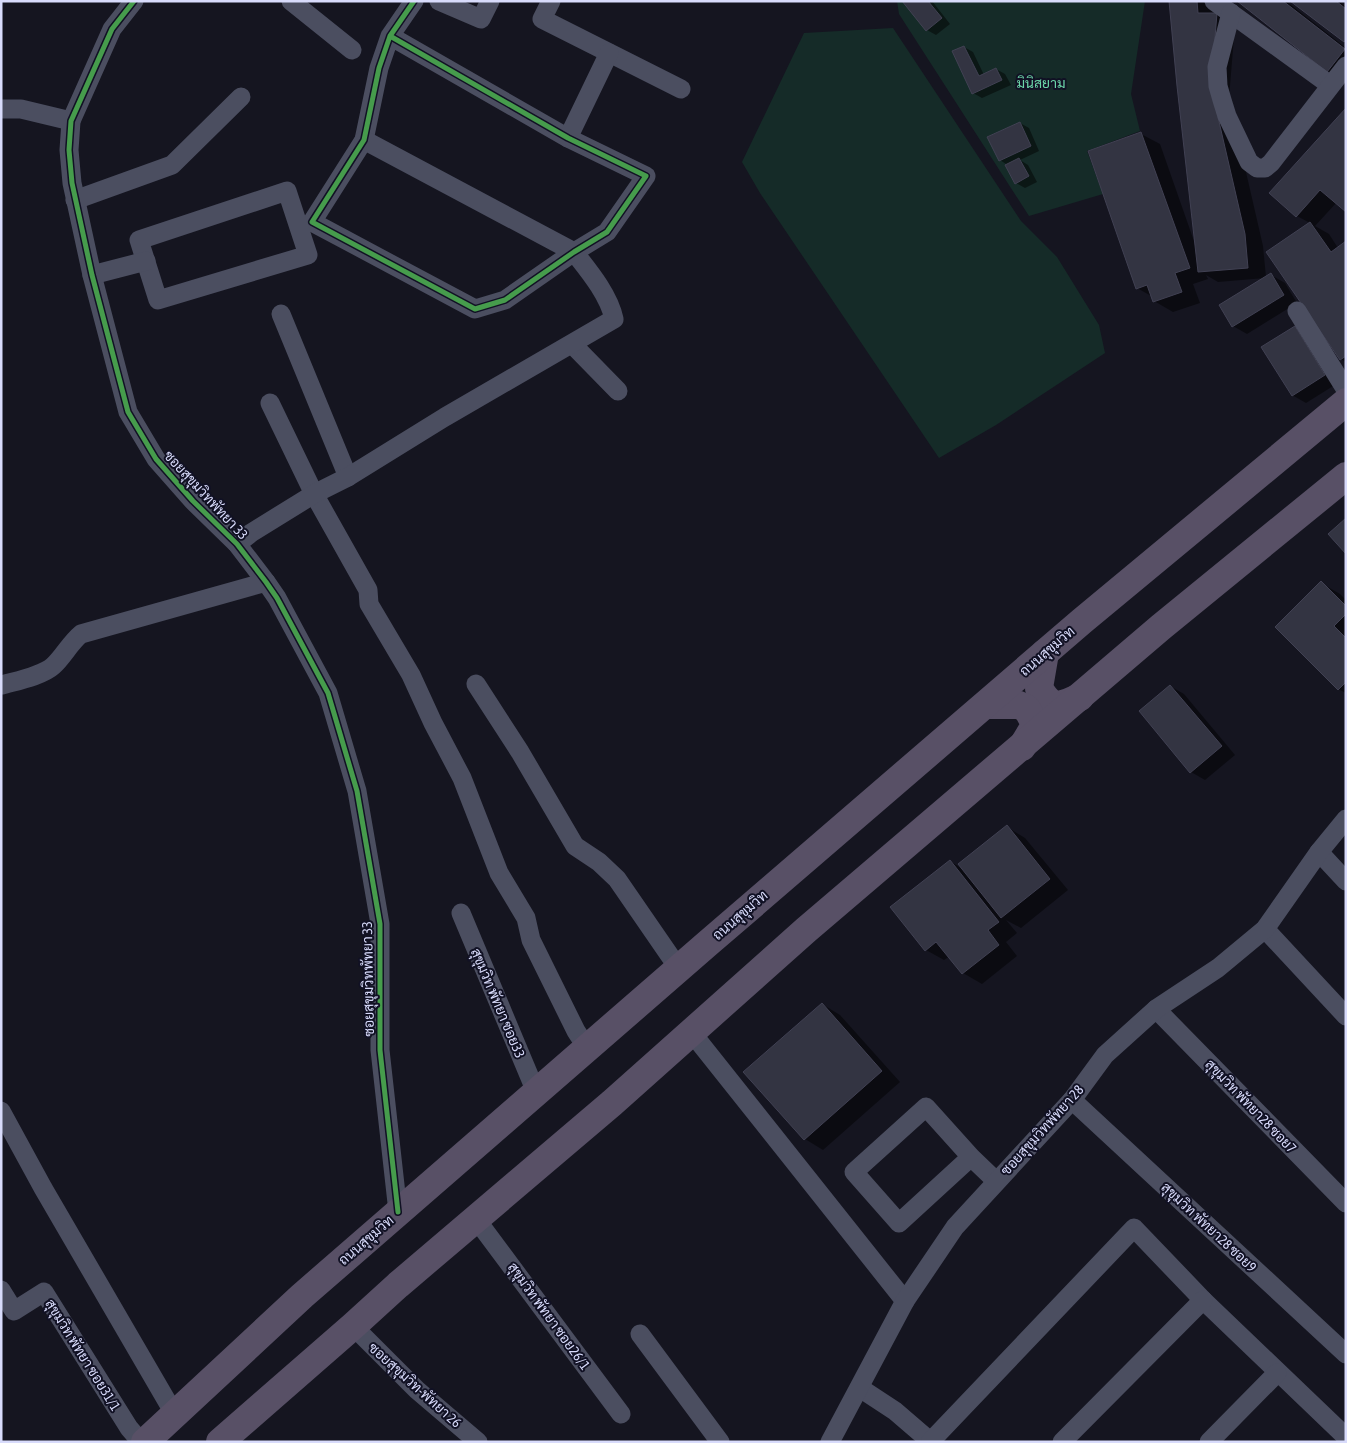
<svg xmlns="http://www.w3.org/2000/svg" width="1347" height="1443" font-family="'Asap Condensed',Sarabun,sans-serif">
<style>
.green{fill:#152b28}
.shadow{fill:#0007}
.building{fill:#333442;stroke:#414153}
.lines{fill:none;stroke-linecap:round;stroke-linejoin:round}
.minor{stroke:#4b4e60;stroke-width:19}
.trunk{stroke:#585066;stroke-width:28}
.cycleway-casing{stroke:#111124;stroke-width:8}
.cycleway{stroke:#469c4c;stroke-width:5}
.labels{text-anchor:middle;dominant-baseline:central;stroke-width:4;stroke-linejoin:round;paint-order:stroke}
.park-label{font-size:14px;fill:#6bd5a8;stroke:#111124}
.street-label{font-size:14px;fill:#d8dbfb;stroke:#111124}
</style>
<rect width="100%" height="100%" fill="#151520"/>
<!-- green -->
<g class="green">
<polygon points="897,1 1145,1 1131,94 1140,131 1087,151 1103,194 1029,216 899,14"/>
<polygon points="893,28 1021,221 1057,257 1099,325 1105,353 996,425 939,458 760,193 742,162 804,33"/>
</g>
<!-- shadow -->
<g class="shadow">
<polygon points="903,1 932,1 950,24 936,35 927,30"/>
<polygon points="1170,1 1214,1 1216,14 1235,25 1229,98 1263,246 1266,277 1271,275 1285,283 1297,303 1247,334 1233,326 1265,278 1218,282 1206,275 1208,279 1193,284 1200,303 1173,312 1154,301 1153,297 1137,288 1141,134 1160,144 1195,244"/>
<polygon points="1239,1 1286,1 1346,48 1346,81 1328,71"/>
<polygon points="1292,1 1339,1 1346,7 1346,42"/>
<polygon points="964,47 973,52 984,75 996,69 1005,74 1011,85 982,98 973,93"/>
<polygon points="1346,110 1337,202 1315,226 1329,234 1338,248 1346,243 1346,362 1341,359 1310,223 1297,216"/>
<polygon points="1020,123 1029,128 1039,151 1020,160 1028,165 1037,182 1025,188 1016,183 1006,164 1000,160"/>
<polygon points="1295,327 1309,335 1338,383 1306,403 1292,395"/>
<polygon points="1321,583 1340,594 1346,600 1346,693 1338,689"/>
<polygon points="1170,686 1184,694 1235,755 1205,780 1191,772"/>
<polygon points="1007,827 1025,838 1068,890 1021,928 1006,920 1017,933 1006,942 1017,956 982,984 963,973 950,956 944,960 926,950 950,861 964,870"/>
<polygon points="822,1004 840,1015 900,1082 823,1150 805,1139"/>
</g>
<!-- building -->
<g class="building">
<polygon points="902,1 928,1 942,18 926,31"/>
<polygon points="1169,1 1197,1 1198,13 1217,13 1211,87 1245,234 1248,268 1198,272 1177,86"/>
<polygon points="1237,1 1283,1 1345,49 1327,72"/>
<polygon points="1290,1 1336,1 1346,9 1346,40 1344,42"/>
<polygon points="964,46 979,76 996,68 1002,80 972,94 952,51"/>
<polygon points="1346,108 1346,212 1320,190 1296,217 1269,193"/>
<polygon points="1020,122 1031,146 999,161 987,137"/>
<polygon points="1141,132 1190,268 1175,273 1182,292 1153,302 1147,285 1136,289 1088,151"/>
<polygon points="1019,158 1029,176 1015,184 1005,165"/>
<polygon points="1310,222 1331,252 1346,241 1346,356 1340,360 1266,252"/>
<polygon points="1271,273 1284,295 1232,327 1219,305"/>
<polygon points="1295,326 1325,375 1292,396 1261,347"/>
<polygon points="1346,518 1346,554 1328,534"/>
<polygon points="1321,581 1346,606 1346,614 1334,626 1346,638 1346,682 1338,690 1275,627"/>
<polygon points="1170,685 1222,746 1190,773 1139,711"/>
<polygon points="1007,825 1050,879 1001,918 958,864"/>
<polygon points="950,860 999,922 988,930 999,945 962,974 936,942 925,951 890,907"/>
<polygon points="822,1003 882,1071 804,1140 743,1072"/>
</g>
<g class="lines">
<!-- minor -->
<g class="minor">
<polyline points="134,1 112,29 71,121 69,150 72,183 92,275 128,412 156,459 193,501 237,544 266,582 277,598 328,693 357,791 380,924 380,1050 398,1212"/>
<polyline points="291,1 352,50"/>
<polyline points="439,1 481,19 490,1"/>
<polyline points="551,1 542,19 681,89"/>
<polyline points="1214,1 1330,85"/>
<polyline points="1231,13 1217,67 1218,86 1222,100 1227,116 1249,162 1257,168 1265,168 1271,163 1346,66"/>
<polyline points="390,36 568,138 646,176 607,232 574,252 505,300 475,309 312,222 364,140 379,68 390,36 414,1"/>
<polyline points="1,109 21,109 71,121"/>
<polyline points="568,138 609,53"/>
<polygon points="287,191 308,255 158,300 139,240"/>
<polyline points="75,200 172,165 241,97"/>
<polyline points="92,275 146,261"/>
<polyline points="1297,311 1346,390"/>
<polyline points="281,314 348,477"/>
<polyline points="572,344 618,391"/>
<polyline points="270,403 314,494 368,590 369,604 411,675 433,723 462,778 499,873 526,918 531,940 576,1031 587,1048"/>
<path d="M237,544L251,533L314,494L348,477L445,417L614,319C609,295 589,271 574,252L364,140"/>
<polyline points="476,684 520,752 575,846 599,862 617,879 679,969"/>
<path d="M2,685C16,681 42,676 53,666C63,657 70,643 81,634L266,582"/>
<polyline points="1319,852 1346,881"/>
<polyline points="461,913 536,1092"/>
<polyline points="1265,929 1346,1016"/>
<polyline points="1156,1009 1346,1203"/>
<polyline points="692,1033 905,1301"/>
<polyline points="1072,1100 1346,1354"/>
<polyline points="1,1111 43,1188 175,1415"/>
<polyline points="971,1157 899,1223 854,1172 926,1107 971,1157 996,1181"/>
<polyline points="476,1219 621,1414"/>
<polyline points="1,1290 14,1311 44,1292 129,1428 141,1442"/>
<polyline points="353,1326 417,1390 478,1442"/>
<polyline points="640,1334 720,1442"/>
<polyline points="860,1388 895,1411 931,1442"/>
<polyline points="931,1441 1134,1228 1203,1300 1346,1437"/>
<polyline points="830,1442 905,1301 955,1227 1072,1100 1105,1055 1156,1009 1218,968 1265,929 1319,852 1346,819"/>
<polyline points="1062,1442 1203,1300"/>
<polyline points="1209,1442 1277,1373"/>
</g>
<!-- trunk -->
<g class="trunk">
<path d="M1045,653L1039,688C1052,710 1059,707 1080,697"/>
<polyline points="986,705 1019,705 1027,709 1033,720 1034,727 1022,747"/>
<polyline points="145,1442 302,1296 707,944 1082,621 1346,402"/>
<polyline points="220,1442 353,1326 398,1285 612,1103 806,930 1161,627 1346,476"/>
</g>
<!-- cycleway casing -->
<g class="cycleway-casing">
<g id="cycleway">
<polyline points="134,1 112,29 71,121 69,150 72,183 92,275 128,412 156,459 193,501 237,544 266,582 277,598 328,693 357,791 380,924 380,1050 398,1212"/>
<polyline points="390,36 568,138 646,176 607,232 574,252 505,300 475,309 312,222 364,140 379,68 390,36 414,1"/>
</g>
</g>
<!-- cycleway -->
<use href="#cycleway" class="cycleway"/>
</g>
<g class="labels">
<!-- park labels -->
<g class="park-label">
<text x="1041" y="83">มินิสยาม</text>
</g>
<!-- street labels -->
<g class="street-label">
<text transform="translate(206 495) rotate(47)">ซอยสุขุมวิทพัทยา 33</text>
<text transform="translate(1047 651) rotate(-41)">ถนนสุขุมวิท</text>
<text transform="translate(740 915) rotate(-41)">ถนนสุขุมวิท</text>
<text transform="translate(368 979) rotate(-91)">ซอยสุขุมวิทพัทยา 33</text>
<text transform="translate(498 1003) rotate(67)">สุขุมวิท พัทยา ซอย33</text>
<text transform="translate(1251 1106) rotate(46)">สุขุมวิท พัทยา28 ซอย7</text>
<text transform="translate(1042 1130) rotate(-48)">ซอยสุขุมวิทพัทยา 28</text>
<text transform="translate(1209 1227) rotate(43)">สุขุมวิท พัทยา28 ซอย9</text>
<text transform="translate(366 1240) rotate(-41)">ถนนสุขุมวิท</text>
<text transform="translate(549 1316) rotate(54)">สุขุมวิท พัทยา ซอย26/1</text>
<text transform="translate(83 1355) rotate(58)">สุขุมวิท พัทยา ซอย31/1</text>
<text transform="translate(415 1385) rotate(42)">ซอยสุขุมวิท-พัทยา 26</text>
</g>
</g>
<!-- border -->
<rect width="1347" height="1443" fill="none" stroke="#d8dbfb" stroke-width="5"/>
</svg>
